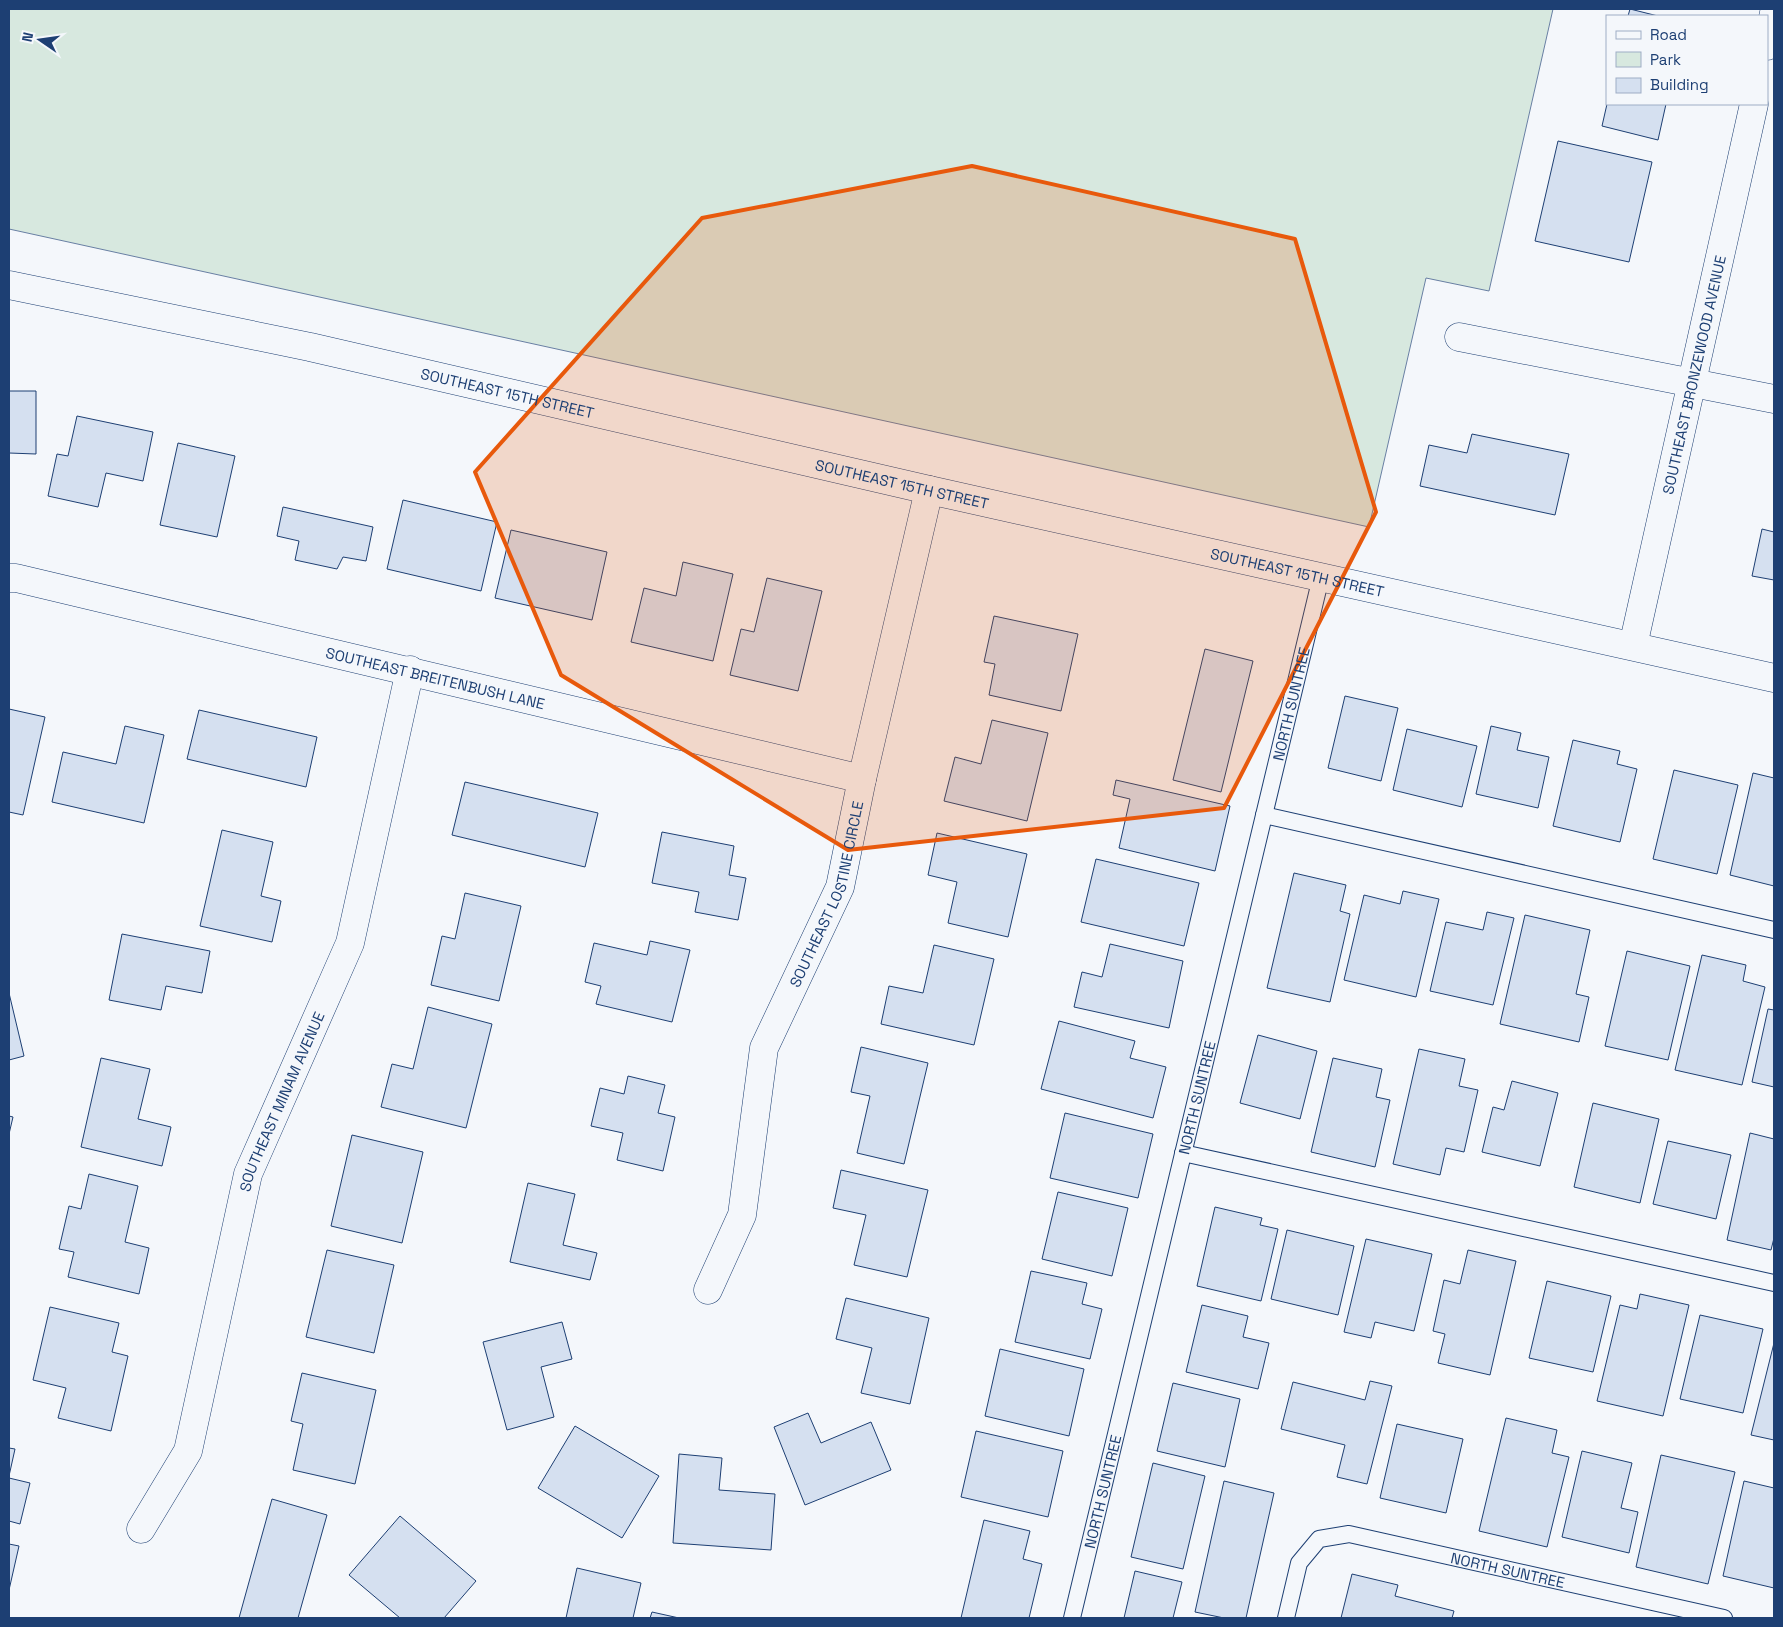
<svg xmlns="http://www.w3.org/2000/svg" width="1783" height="1627" font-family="'Space Grotesk',sans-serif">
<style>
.green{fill:#d7e8df;stroke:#687fa3}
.building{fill:#d5e0f0;stroke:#1d3f73}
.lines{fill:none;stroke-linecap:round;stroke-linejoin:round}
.service-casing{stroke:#1d3f73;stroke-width:18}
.minor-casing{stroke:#1d3f73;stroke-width:29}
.secondary-casing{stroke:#1d3f73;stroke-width:29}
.service{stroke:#f4f7fb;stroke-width:16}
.minor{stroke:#f4f7fb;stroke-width:28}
.secondary{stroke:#f4f7fb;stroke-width:28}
.marked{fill:#e8590c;fill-opacity:0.2;stroke:#e8590c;stroke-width:4;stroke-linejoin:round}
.labels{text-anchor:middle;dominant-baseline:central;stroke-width:4;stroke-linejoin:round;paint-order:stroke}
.street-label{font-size:15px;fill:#1d3f73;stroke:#f4f7fb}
</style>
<rect width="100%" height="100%" fill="#f4f7fb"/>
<!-- green -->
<polygon class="green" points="9,9 1553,9 1489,291 1426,278 1369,527 9,229"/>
<!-- building -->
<g class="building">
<polygon points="1630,9 1658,16 1628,16"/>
<polygon points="1607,104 1666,104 1658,140 1602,126"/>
<polygon points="1558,141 1652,162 1629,262 1535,241"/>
<polygon points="9,391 36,391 36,454 9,453"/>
<polygon points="77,416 153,432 143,481 106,473 98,507 48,496 57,454 68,456"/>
<polygon points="1472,434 1569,454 1555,515 1420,486 1429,445 1467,453"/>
<polygon points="178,443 235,456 217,537 160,525"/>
<polygon points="403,500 497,522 481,591 387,569"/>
<polygon points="283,507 373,527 366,561 343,557 337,569 295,560 299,541 277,536"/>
<polygon points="1762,529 1774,532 1774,580 1752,576"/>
<polygon points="511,530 607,552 592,620 495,598"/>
<polygon points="683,562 733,574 713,661 631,642 644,588 676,596"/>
<polygon points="767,578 822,591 798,691 730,675 741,629 754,632"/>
<polygon points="994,616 1078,634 1061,711 989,695 995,664 984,662"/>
<polygon points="1205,649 1253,661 1221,792 1173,780"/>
<polygon points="1345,696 1398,708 1381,781 1328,768"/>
<polygon points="9,709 45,717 23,815 9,812"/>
<polygon points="199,710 317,737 306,787 187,759"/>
<polygon points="992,720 1048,733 1027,821 944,801 955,757 981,764"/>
<polygon points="125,726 164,735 144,823 52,802 63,752 116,764"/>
<polygon points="1491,726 1521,733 1517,750 1549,757 1538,808 1476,794"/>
<polygon points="1407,729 1477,746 1462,807 1393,790"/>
<polygon points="1573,740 1620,751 1617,764 1637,769 1620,842 1553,826"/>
<polygon points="1674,770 1738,785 1717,874 1653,859"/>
<polygon points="1753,773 1774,778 1774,886 1730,875"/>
<polygon points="1116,780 1230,806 1215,871 1119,848 1130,799 1113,795"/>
<polygon points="465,782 598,813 585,867 452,835"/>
<polygon points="222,830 273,842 261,896 281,901 272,942 200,926"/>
<polygon points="662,832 734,846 729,875 746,878 738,920 695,912 699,892 652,883"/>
<polygon points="937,833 1027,854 1008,937 948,923 957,882 928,875"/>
<polygon points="1096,859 1199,883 1184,946 1081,922"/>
<polygon points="1294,873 1346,885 1340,911 1350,914 1330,1002 1267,988"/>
<polygon points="1403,891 1439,899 1416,997 1344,980 1364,895 1400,904"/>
<polygon points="465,893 521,906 499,1001 431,985 442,936 455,939"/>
<polygon points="1487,912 1514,918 1493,1005 1430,991 1446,922 1483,930"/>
<polygon points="1525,915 1590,930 1576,994 1589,997 1579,1042 1500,1024"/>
<polygon points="122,934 210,951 202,993 166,986 161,1010 109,1000"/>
<polygon points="650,941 690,950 672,1022 596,1004 601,986 585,982 594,943 647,955"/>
<polygon points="1110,944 1183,961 1169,1028 1074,1007 1082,972 1102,977"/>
<polygon points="934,945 994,959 974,1045 881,1024 889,986 923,993"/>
<polygon points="1627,951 1690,966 1668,1060 1605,1046"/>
<polygon points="1702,955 1746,965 1743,981 1765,987 1742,1085 1675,1070"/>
<polygon points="9,993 24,1056 9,1060"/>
<polygon points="428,1007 492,1024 466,1128 381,1107 392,1064 413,1069"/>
<polygon points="1768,1009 1774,1010 1774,1087 1752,1082"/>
<polygon points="1059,1021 1135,1041 1130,1058 1166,1067 1153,1118 1041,1089"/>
<polygon points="1258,1035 1317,1051 1300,1119 1240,1103"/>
<polygon points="861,1047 928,1063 904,1164 857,1153 870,1096 851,1092"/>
<polygon points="1419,1049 1465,1059 1459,1086 1478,1090 1464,1152 1446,1148 1440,1175 1393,1164"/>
<polygon points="101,1058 150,1069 138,1119 171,1127 162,1166 81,1147"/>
<polygon points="1333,1058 1382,1069 1376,1097 1390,1100 1375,1167 1311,1152"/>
<polygon points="628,1076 665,1085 658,1113 675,1117 663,1171 617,1160 623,1133 591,1126 600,1088 624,1094"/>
<polygon points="1512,1081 1558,1093 1540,1166 1482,1152 1493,1107 1504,1110"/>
<polygon points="1593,1103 1659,1119 1640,1203 1574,1187"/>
<polygon points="1065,1113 1153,1134 1138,1198 1050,1178"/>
<polygon points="9,1116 13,1117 9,1134"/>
<polygon points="1750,1133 1774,1139 1774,1238 1771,1250 1727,1240"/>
<polygon points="352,1135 423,1152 402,1243 331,1226"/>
<polygon points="1668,1141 1731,1155 1716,1219 1653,1204"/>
<polygon points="841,1170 928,1190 907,1277 854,1265 866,1215 833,1208"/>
<polygon points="89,1174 138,1186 125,1242 149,1248 139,1294 68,1277 74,1252 59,1249 69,1206 81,1209"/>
<polygon points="528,1183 575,1194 563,1245 597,1253 590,1280 510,1262"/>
<polygon points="1058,1192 1128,1208 1112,1276 1042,1259"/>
<polygon points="1215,1207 1262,1218 1260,1225 1278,1229 1261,1301 1197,1286"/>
<polygon points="1287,1230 1354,1246 1338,1315 1271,1299"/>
<polygon points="1366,1239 1432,1254 1414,1331 1375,1322 1371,1338 1344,1332"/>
<polygon points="327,1250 394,1265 374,1353 306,1337"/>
<polygon points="1468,1250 1516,1261 1490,1375 1438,1363 1445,1334 1433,1331 1444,1280 1460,1284"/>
<polygon points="1031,1271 1087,1283 1082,1304 1102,1309 1090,1359 1015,1342"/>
<polygon points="1547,1281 1611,1296 1593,1372 1529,1358"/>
<polygon points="1640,1294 1689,1305 1663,1416 1597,1401 1620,1305 1637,1309"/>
<polygon points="846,1298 929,1318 910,1404 861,1393 872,1348 836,1339"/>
<polygon points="1202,1305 1248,1316 1243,1337 1269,1343 1258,1389 1186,1372"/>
<polygon points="50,1307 119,1323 112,1352 128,1356 111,1431 58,1418 66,1388 33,1380"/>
<polygon points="1700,1315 1763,1329 1743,1413 1680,1399"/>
<polygon points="562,1322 572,1359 541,1367 554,1417 507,1430 483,1342"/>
<polygon points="1774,1343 1774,1440 1751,1435"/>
<polygon points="1000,1349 1084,1369 1069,1436 985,1416"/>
<polygon points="302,1373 376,1390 355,1484 293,1470 303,1424 291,1421"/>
<polygon points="1370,1381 1392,1386 1367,1484 1337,1477 1345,1445 1281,1429 1293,1382 1365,1400"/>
<polygon points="1173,1383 1240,1399 1225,1467 1157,1451"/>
<polygon points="808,1413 821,1443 871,1422 891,1470 805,1505 774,1427"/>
<polygon points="1506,1418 1557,1430 1552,1453 1569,1457 1547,1547 1479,1531"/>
<polygon points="1397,1424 1463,1439 1446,1513 1380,1498"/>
<polygon points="575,1426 659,1476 622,1538 538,1488"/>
<polygon points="976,1431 1063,1451 1048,1517 961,1497"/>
<polygon points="9,1448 15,1449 9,1476"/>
<polygon points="1582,1451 1632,1463 1621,1508 1638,1512 1629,1553 1562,1537"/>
<polygon points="679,1454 722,1458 719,1490 775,1494 771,1550 673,1543"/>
<polygon points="1661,1455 1735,1472 1708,1584 1636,1567"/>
<polygon points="1153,1463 1205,1476 1183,1569 1131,1557"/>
<polygon points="9,1478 30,1483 20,1524 9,1521"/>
<polygon points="1224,1481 1274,1493 1246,1618 1224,1618 1195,1612"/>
<polygon points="1744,1481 1774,1488 1774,1588 1723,1576"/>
<polygon points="272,1499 327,1515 298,1618 239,1618"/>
<polygon points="400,1516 476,1581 444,1618 400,1618 349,1575"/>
<polygon points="984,1520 1030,1531 1023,1559 1042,1564 1029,1618 961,1618"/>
<polygon points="9,1544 19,1546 9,1590"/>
<polygon points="577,1568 641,1583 633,1618 566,1618"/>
<polygon points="1135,1571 1182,1582 1173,1618 1124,1618"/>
<polygon points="1352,1574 1398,1585 1395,1596 1454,1611 1452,1618 1341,1618"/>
<polygon points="652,1612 679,1618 650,1618"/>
</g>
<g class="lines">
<!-- service casing -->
<g class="service-casing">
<g id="service">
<polyline points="1264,815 1774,930"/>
<polyline points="1183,1153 1774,1283"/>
<path id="s1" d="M1072,1618L1321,577"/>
<path id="s2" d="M1286,1618L1299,1563L1319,1539L1349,1534L1724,1618"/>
</g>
</g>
<!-- minor casing -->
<g class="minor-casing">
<g id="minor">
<polyline points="1767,46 1774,13"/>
<polyline points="1459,337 1774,399"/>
<path id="s3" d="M9,578H16L862,779"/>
<path id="s4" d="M1633,646L1754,104"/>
<path id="s5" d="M708,1290L742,1215L764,1048L840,887L862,779L929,490"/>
<path id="s6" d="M141,1529L188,1451L248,1174L350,943L410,670"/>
</g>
</g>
<!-- secondary casing -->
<g class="secondary-casing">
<g id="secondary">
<path id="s7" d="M9,285L310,347L929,490L1774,678"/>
</g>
</g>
<!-- service -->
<use href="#service" class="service"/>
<!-- minor -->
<use href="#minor" class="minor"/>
<!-- secondary -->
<use href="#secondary" class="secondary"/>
</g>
<!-- marked area -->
<path class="marked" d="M972,166L1295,239L1376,512L1224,808L848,850L561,675L475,472L702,218Z"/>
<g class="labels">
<!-- street labels -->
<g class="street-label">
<text stroke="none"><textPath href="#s4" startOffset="278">SOUTHEAST BRONZEWOOD AVENUE</textPath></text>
<text stroke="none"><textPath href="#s7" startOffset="510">SOUTHEAST 15TH STREET</textPath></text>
<text stroke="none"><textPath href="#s7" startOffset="915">SOUTHEAST 15TH STREET</textPath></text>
<text stroke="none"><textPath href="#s7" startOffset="1320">SOUTHEAST 15TH STREET</textPath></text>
<text stroke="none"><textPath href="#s3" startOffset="438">SOUTHEAST BREITENBUSH LANE</textPath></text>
<text stroke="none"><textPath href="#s1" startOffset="940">NORTH SUNTREE</textPath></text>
<text stroke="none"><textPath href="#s5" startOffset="418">SOUTHEAST LOSTINE CIRCLE</textPath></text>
<text stroke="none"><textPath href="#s1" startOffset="535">NORTH SUNTREE</textPath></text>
<text stroke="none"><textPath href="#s6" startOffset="454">SOUTHEAST MINAM AVENUE</textPath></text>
<text stroke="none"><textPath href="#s1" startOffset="130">NORTH SUNTREE</textPath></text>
<text stroke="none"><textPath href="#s2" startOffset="281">NORTH SUNTREE</textPath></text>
</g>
</g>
<!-- border -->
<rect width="1783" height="1627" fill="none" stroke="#1d3f73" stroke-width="20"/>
<!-- legend -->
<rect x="1606" y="15" width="162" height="90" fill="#f4f7fb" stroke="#9eadc5"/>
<rect x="1616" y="31" width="25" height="8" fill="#f4f7fb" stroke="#9eadc5"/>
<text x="1650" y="40" font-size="15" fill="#1d3f73">Road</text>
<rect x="1616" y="52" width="25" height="15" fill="#d7e8df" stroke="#9eadc5"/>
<text x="1650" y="65" font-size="15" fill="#1d3f73">Park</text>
<rect x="1616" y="78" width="25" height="15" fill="#d5e0f0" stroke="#9eadc5"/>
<text x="1650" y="90" font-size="15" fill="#1d3f73">Building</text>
<!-- north arrow -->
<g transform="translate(40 40) rotate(283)" stroke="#f4f7fb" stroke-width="4" paint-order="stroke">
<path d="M0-4L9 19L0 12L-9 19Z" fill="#1d3f73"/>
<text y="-8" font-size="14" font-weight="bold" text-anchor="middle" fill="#1d3f73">N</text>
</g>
</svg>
